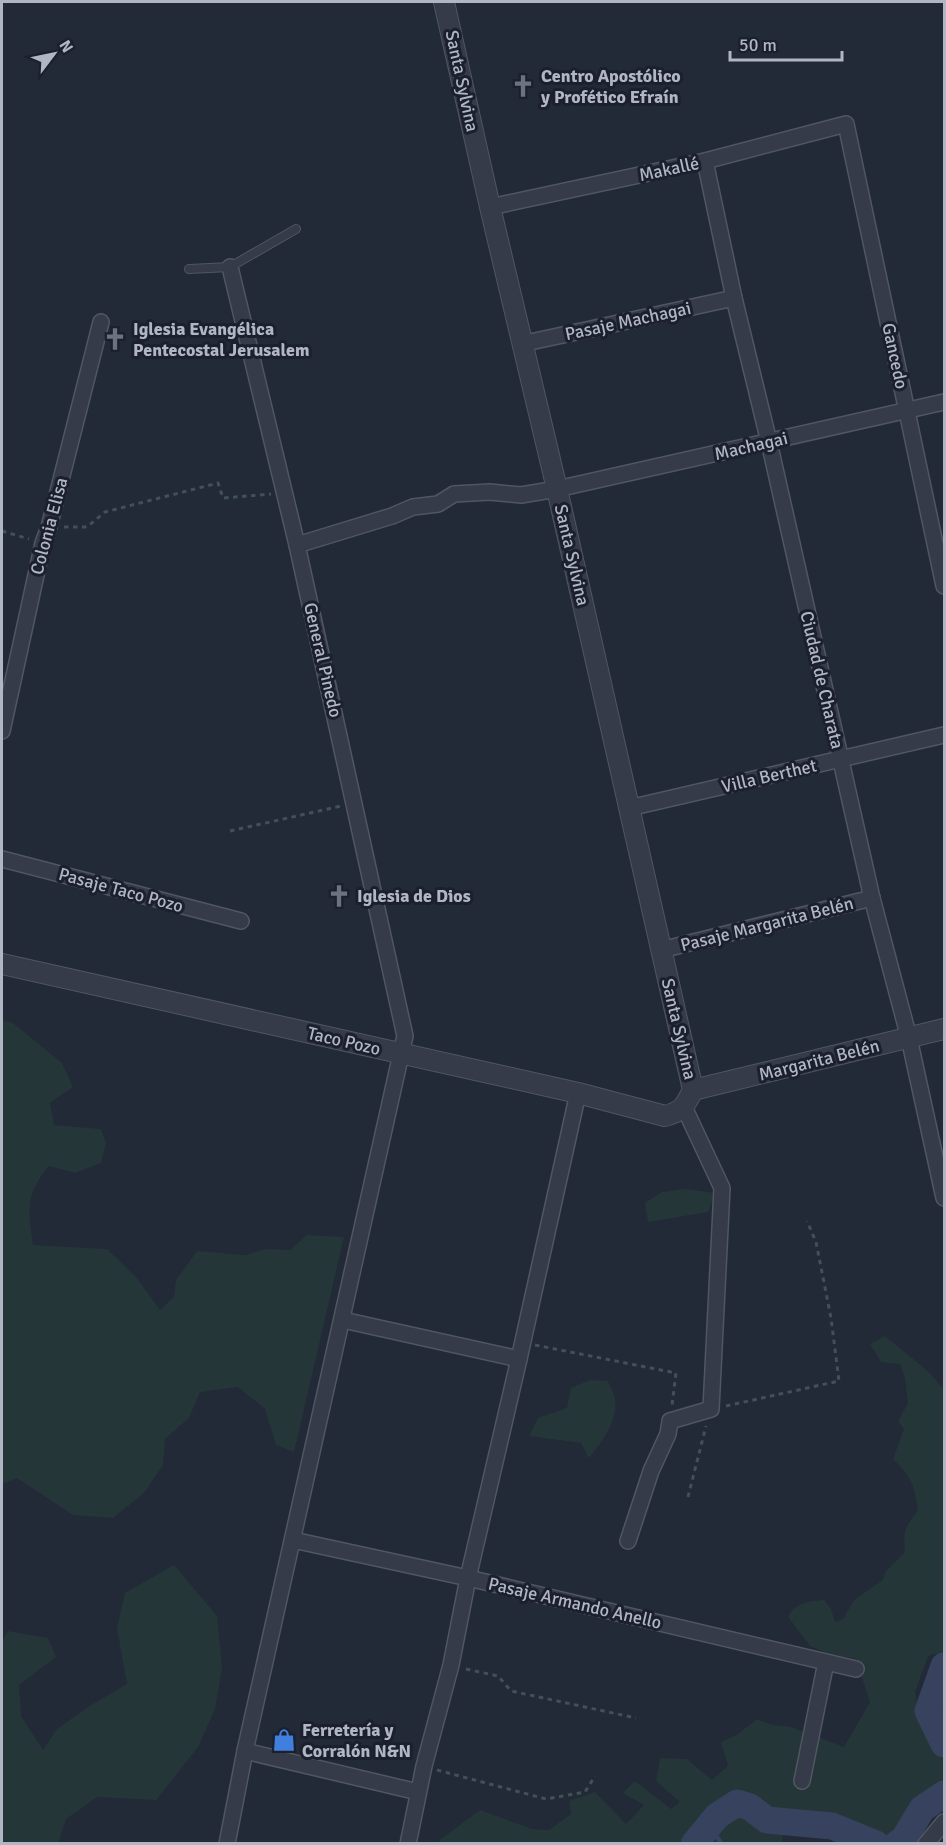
<svg xmlns="http://www.w3.org/2000/svg" width="946" height="1845" font-family="Signika,sans-serif">
<style>
.green{fill:#253639}
.lines{fill:none;stroke-linecap:round;stroke-linejoin:round}
.stream{stroke:#36425e;stroke-width:4.5}
.river{stroke:#36425e;stroke-width:27}
.service-casing{stroke:#505662;stroke-width:10}
.minor-casing{stroke:#505662;stroke-width:18}
.tertiary-casing{stroke:#505662;stroke-width:22}
.path{stroke:#415156;stroke-width:3;stroke-dasharray:4.5 4.5;stroke-linecap:butt}
.service{stroke:#353b48;stroke-width:8}
.minor{stroke:#353b48;stroke-width:15}
.tertiary{stroke:#353b48;stroke-width:20}
.labels{text-anchor:middle;dominant-baseline:central;stroke-width:6;stroke-linejoin:round;paint-order:stroke}
.poi-label{font-size:18px;font-weight:bold;fill:#b0b6c4;stroke:#1b202c;text-anchor:start}
.street-label{font-size:18px;fill:#b0b6c4;stroke:#1b202c}
</style>
<rect width="100%" height="100%" fill="#222937"/>
<!-- green -->
<g class="green">
<path d="M2,1020L13,1023L62,1063L73,1087L50,1103L54,1125L101,1129L106,1143L101,1163L75,1173L49,1166C25,1195 28,1210 33,1245L107,1249L136,1277L160,1310L174,1297L176,1280L197,1251L245,1255L266,1249L290,1250L307,1235L344,1237L294,1452L276,1445L265,1409L238,1387L200,1392L189,1418L165,1439L163,1465L144,1493L113,1518L73,1515L17,1478L2,1484Z"/>
<polygon points="685,1189 715,1193 708,1212 648,1222 645,1203 662,1192"/>
<path d="M885,1336L929,1372L944,1390V1651L942,1659L935,1654L928,1656L915,1692L919,1715L944,1758V1782L932,1793L920,1801L892,1843H880L865,1837L855,1830L827,1821L766,1816L754,1804L732,1799L717,1812L705,1820L688,1843L438,1844L441,1839L480,1810L532,1829L549,1830L571,1814L569,1801L595,1792L626,1824L644,1805L623,1793L635,1781L671,1809L680,1802L656,1781L660,1758L687,1759L712,1780L728,1766L721,1742L738,1734L757,1719L773,1725L791,1727L844,1747L870,1702L860,1672L857,1659L827,1653L810,1646L788,1617C795,1603 809,1601 824,1600L831,1609L835,1622L843,1619L854,1600L883,1580L886,1571L905,1552C903,1532 904,1527 918,1511C914,1484 912,1478 893,1459L904,1429L898,1421L908,1403L905,1378L900,1364L881,1362L870,1344Z"/>
<path d="M590,1380L608,1381C610,1387 614,1393 615,1399C618,1421 602,1442 589,1458L581,1443L529,1436L538,1418L567,1408L571,1388Z"/>
<polygon points="174,1565 217,1616 222,1668 215,1709 198,1747 156,1800 97,1797 66,1819 58,1843 2,1843 2,1641 8,1631 48,1638 56,1657 19,1685 21,1716 43,1750 57,1729 88,1707 127,1684 117,1628 125,1593"/>
<polygon points="739,1808 765,1823 784,1831 782,1843 703,1843"/>
</g>
<g class="lines">
<!-- stream -->
<polyline class="stream" points="709,1826 722,1844"/>
<!-- river -->
<g class="river">
<polyline points="944,1666 928,1711 944,1744"/>
<polyline points="694,1844 717,1816 737,1803 750,1807 767,1820 832,1826 876,1844"/>
<polyline points="897,1844 904,1839 922,1809 944,1794"/>
</g>
<!-- service casing -->
<g class="service-casing">
<polyline id="service" points="189,269 230,267 296,229"/>
</g>
<!-- minor casing -->
<g class="minor-casing">
<g id="minor">
<polyline points="705,161 734,298 769,442 872,898 909,1038 944,1198"/>
<polyline points="490,207 705,161 846,124 944,586"/>
<polyline points="521,344 734,298"/>
<polyline points="297,545 392,516 413,507 438,504 454,494 490,492 521,495 557,489 944,402"/>
<polyline points="2,731 43,543 49,527 101,322"/>
<polyline points="629,808 944,735"/>
<polyline points="2,859 241,921"/>
<polyline points="661,950 872,898"/>
<polyline points="343,1320 519,1359"/>
<polyline points="293,1540 468,1578 856,1669"/>
<polyline points="628,1541 651,1471 668,1434 670,1421 711,1409 722,1188 684,1107"/>
<polyline points="245,1751 418,1792"/>
<polyline points="802,1781 826,1662"/>
<polyline points="227,1844 245,1751 405,1036 297,545 230,267"/>
<polyline points="408,1844 424,1766 451,1665 468,1578 519,1359 578,1093"/>
<polyline points="926,1844 944,1822"/>
</g>
</g>
<!-- tertiary casing -->
<g class="tertiary-casing">
<g id="tertiary">
<path d="M2,964L578,1093L665,1116C683,1111 685,1106 693,1090L557,489L490,207L444,2"/>
<polyline points="693,1090 944,1029"/>
</g>
</g>
<!-- path -->
<g class="path">
<polyline points="64,527 87,527 105,512 218,483 223,498 271,494"/>
<polyline points="2,531 29,539"/>
<polyline points="230,831 341,806"/>
<polyline points="535,1345 676,1373 672,1405"/>
<polyline points="726,1406 839,1381 831,1318 816,1242 807,1221"/>
<polyline points="688,1497 706,1426"/>
<polyline points="466,1669 498,1676 511,1691 636,1718"/>
<polyline points="437,1770 546,1799 585,1792 595,1776"/>
</g>
<!-- service -->
<use href="#service" class="service"/>
<!-- minor -->
<use href="#minor" class="minor"/>
<!-- tertiary -->
<use href="#tertiary" class="tertiary"/>
</g>
<!-- icons -->
<defs>
<g id="church-bare" transform="scale(1.8)"><path d="M-1.2-6h2.4v3.5h3.3v2.4h-3.3V6h-2.4V-.1h-3.3v-2.4h3.3Z" fill="#6b7280" stroke="#1b202c" stroke-width="2.5" paint-order="stroke"/></g>
<g id="shop-bare" transform="scale(1.8)"><path d="M-5-2.5h2.3a2.7 3.5 0 0 1 5.4 0H5L5.5 6h-11ZM-1.5-2.5h3a1.5 2.3 0 0 0-3 0Z" fill="#3f7fe0" stroke="#1b202c" stroke-width="2.5" paint-order="stroke"/></g>
</defs>
<g fill-rule="evenodd">
<use href="#church-bare" x="523" y="86"/>
<use href="#church-bare" x="115" y="339"/>
<use href="#church-bare" x="339" y="896"/>
<use href="#shop-bare" x="284" y="1740"/>
</g>
<g class="labels">
<!-- poi labels -->
<g class="poi-label">
<text x="541" y="76">Centro Apostólico<tspan x="541" dy="21">y Profético Efraín</tspan></text>
<text x="133" y="329">Iglesia Evangélica<tspan x="133" dy="21">Pentecostal Jerusalem</tspan></text>
<text x="357" y="896">Iglesia de Dios</text>
<text x="302" y="1730">Ferretería y<tspan x="302" dy="21">Corralón N&amp;N</tspan></text>
</g>
<!-- street labels -->
<g class="street-label">
<text transform="translate(462 81) rotate(78)">Santa Sylvina</text>
<text transform="translate(669 169) rotate(-12)">Makallé</text>
<text transform="translate(628 321) rotate(-12)">Pasaje Machagai</text>
<text transform="translate(895 356) rotate(78)">Gancedo</text>
<text transform="translate(751 446) rotate(-13)">Machagai</text>
<text transform="translate(49 526) rotate(-75)">Colonia Elisa</text>
<text transform="translate(572 555) rotate(77)">Santa Sylvina</text>
<text transform="translate(323 660) rotate(77)">General Pinedo</text>
<text transform="translate(822 680) rotate(77)">Ciudad de Charata</text>
<text transform="translate(769 776) rotate(-13)">Villa Berthet</text>
<text transform="translate(121 890) rotate(15)">Pasaje Taco Pozo</text>
<text transform="translate(767 924) rotate(-14)">Pasaje Margarita Belén</text>
<text transform="translate(679 1029) rotate(77)">Santa Sylvina</text>
<text transform="translate(344 1041) rotate(13)">Taco Pozo</text>
<text transform="translate(819 1060) rotate(-14)">Margarita Belén</text>
<text transform="translate(575 1603) rotate(13)">Pasaje Armando Anello</text>
</g>
</g>
<!-- border -->
<rect width="946" height="1845" fill="none" stroke="#b0b6c4" stroke-width="6"/>
<!-- north arrow -->
<g transform="translate(54 54) rotate(58)" stroke="#1b202c" stroke-width="4.5" paint-order="stroke">
<path d="M0-4.5L10 22L0 15L-10 22Z" fill="#b0b6c4"/>
<text y="-9" font-size="16" font-weight="bold" text-anchor="middle" fill="#b0b6c4">N</text>
</g>
<!-- scale -->
<path d="M730 51v9h112v-9" fill="none" stroke="#b0b6c4" stroke-width="3"/>
<text x="739" y="51" font-size="18" fill="#b0b6c4" stroke="#1b202c" stroke-width="4.5" paint-order="stroke">50 m</text>
</svg>
